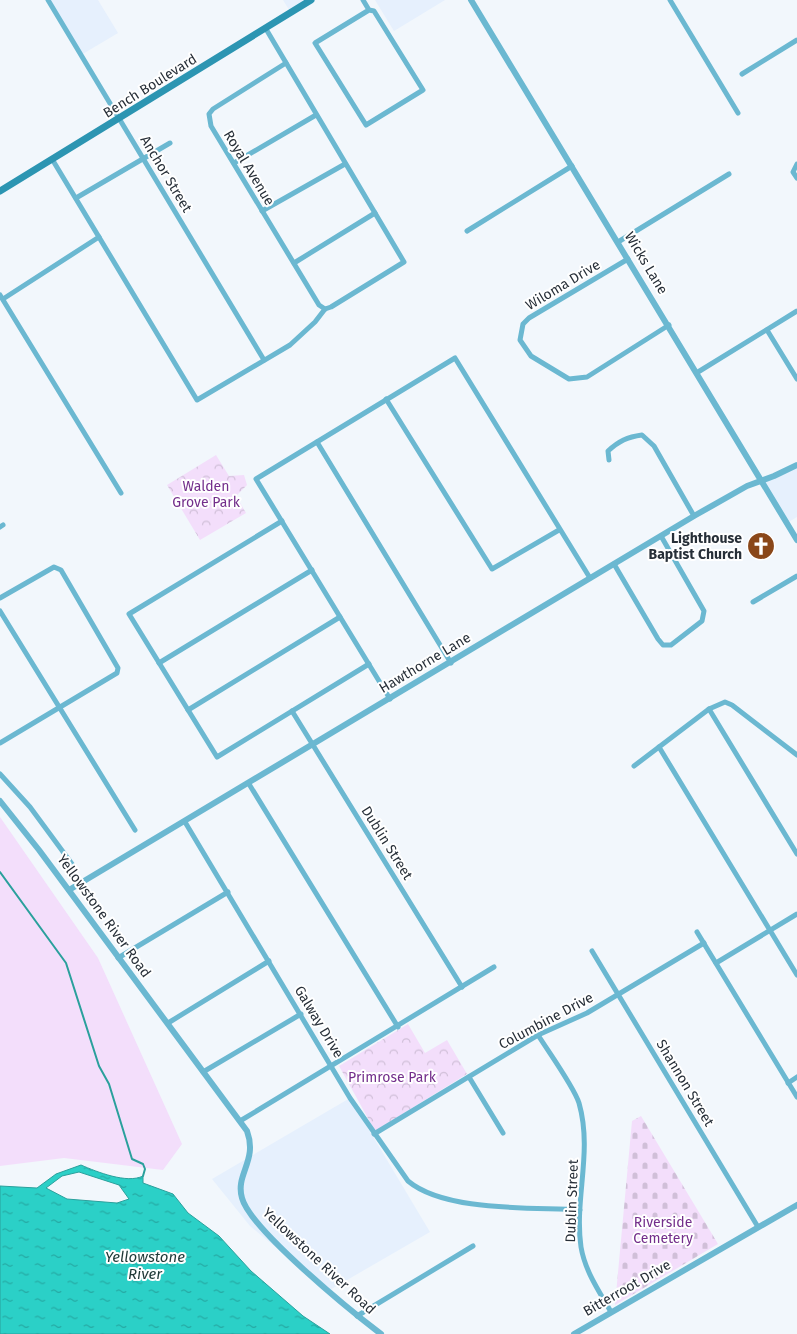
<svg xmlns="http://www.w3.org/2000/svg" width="797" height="1334" font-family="'Fira Sans',sans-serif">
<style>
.built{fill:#e6f0fd}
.grass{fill:#f3defb}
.cemetery{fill:url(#cemetery-stones)}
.park{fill:url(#park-crowns)}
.water{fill:url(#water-ripples);stroke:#2aa09c;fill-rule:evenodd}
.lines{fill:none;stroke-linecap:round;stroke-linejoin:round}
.stream{stroke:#2aa09c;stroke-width:2}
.minor{stroke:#6bb8d1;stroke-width:5}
.tertiary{stroke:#6bb8d1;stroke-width:6}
.secondary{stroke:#2c95b2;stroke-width:7}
.labels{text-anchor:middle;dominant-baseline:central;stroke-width:4;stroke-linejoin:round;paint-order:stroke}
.street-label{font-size:14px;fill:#272f38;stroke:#fff}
.park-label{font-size:14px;fill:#732e8b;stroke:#fff}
.poi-label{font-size:14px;font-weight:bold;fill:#272f38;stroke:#fff;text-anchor:end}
.water-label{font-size:15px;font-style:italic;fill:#1e3836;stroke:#fff}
</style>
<defs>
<pattern id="cemetery-stones" width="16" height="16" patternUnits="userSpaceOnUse" patternTransform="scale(1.25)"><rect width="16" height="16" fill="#f3defb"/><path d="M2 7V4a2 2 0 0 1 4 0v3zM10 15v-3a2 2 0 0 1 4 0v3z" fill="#d0bfd8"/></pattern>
<pattern id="park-crowns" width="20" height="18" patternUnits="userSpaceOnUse" patternTransform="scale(1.25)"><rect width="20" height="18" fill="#f3defb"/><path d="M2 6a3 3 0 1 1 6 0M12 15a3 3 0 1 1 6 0" fill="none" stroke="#d0bfd8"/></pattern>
<pattern id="water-ripples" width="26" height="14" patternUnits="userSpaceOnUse" patternTransform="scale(1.25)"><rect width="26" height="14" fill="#2bd0c7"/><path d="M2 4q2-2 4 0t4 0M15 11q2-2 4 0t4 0" fill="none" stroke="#25a9a3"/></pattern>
</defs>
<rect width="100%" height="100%" fill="#f2f7fc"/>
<!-- built -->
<g class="built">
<polygon points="48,0 98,0 118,33 81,55"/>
<polygon points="283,0 311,0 291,13"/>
<polygon points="375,0 445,0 394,31"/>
<polygon points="797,465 797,517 787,523 761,480"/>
<polygon points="350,1098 430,1232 328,1291 250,1226 212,1179"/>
</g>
<!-- grass -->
<polygon class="grass" points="0,817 98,958 182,1144 163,1170 64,1158 0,1166"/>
<!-- cemetery -->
<polygon class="cemetery" points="641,1116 718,1244 615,1305 632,1121"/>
<!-- park -->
<g class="park">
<polygon points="216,455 229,476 244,475 247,485 236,496 246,513 200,540 167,485"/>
<polygon points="408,1024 425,1053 447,1040 467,1074 375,1131 339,1066"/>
</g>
<!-- water -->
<path class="water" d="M81,1165C97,1172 127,1184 143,1176V1183L173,1194L188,1213L219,1236L251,1271L303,1316L330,1334H0V1186L37,1188L56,1174ZM79,1172L119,1185L129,1199L117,1203L67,1199L46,1188L62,1176Z"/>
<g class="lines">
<!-- stream -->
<polyline class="stream" points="0,872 66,963 99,1066 109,1084 132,1159 143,1164 145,1169 143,1176"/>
<!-- minor -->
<g class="minor">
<polyline points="48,0 264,360"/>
<polyline points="363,0 369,10 374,11 423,90 366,125 315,43 369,10"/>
<polyline points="670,0 738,113"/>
<polyline points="286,63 213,109 209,114 211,126 319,305 325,309"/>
<polyline points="742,74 797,40"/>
<polyline points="52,159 197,400 290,345 315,322 325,309 331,307 404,262 266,29"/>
<polyline points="234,163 316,115"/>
<polyline points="797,164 793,172 797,178"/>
<polyline points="76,198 170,143"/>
<polyline points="262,211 345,164"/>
<polyline points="467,231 572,166"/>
<polyline points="618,242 729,174"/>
<polyline points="628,259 529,318 523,324 520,340 531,356 569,379 587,377 669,325"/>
<polyline points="294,263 375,213"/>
<polyline points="0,295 121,493"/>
<polyline points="3,299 99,237"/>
<polyline points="767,330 797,379"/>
<polyline points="698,372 797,311"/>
<polyline points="386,399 492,569 559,530"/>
<polyline points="317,442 451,663"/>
<path d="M609,460L608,451C619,441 627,437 642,435L654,446L694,516"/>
<polyline points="282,521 129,614 217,757 369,664"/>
<polyline points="0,527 3,525"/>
<polyline points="614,564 658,639 663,645 671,645 702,621 704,611 661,536"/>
<polyline points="0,598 54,567 61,570 118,668 117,673 0,743"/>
<polyline points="753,602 797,576"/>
<polyline points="0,611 135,830"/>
<polyline points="159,663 312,570"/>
<polyline points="390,699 256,479 455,358 590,578"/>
<polyline points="709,709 797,854"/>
<polyline points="188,710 340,617"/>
<polyline points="292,711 462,987"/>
<polyline points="659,747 797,975"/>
<polyline points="634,766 709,709 725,702 732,705 797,755"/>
<polyline points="0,774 30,807 72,864"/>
<polyline points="249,784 398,1027"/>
<path d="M185,822L350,1098L408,1181C445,1212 532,1207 580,1210"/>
<polyline points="697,932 797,1097"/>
<polyline points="592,951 758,1227"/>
<polyline points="118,958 228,892"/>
<polyline points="716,963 797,914"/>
<polyline points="168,1023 269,961"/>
<path d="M538,1035C548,1051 574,1087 579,1103C593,1152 574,1199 581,1247C585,1271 599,1291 611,1312"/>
<polyline points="203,1072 301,1014"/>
<polyline points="469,1077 503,1133"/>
<polyline points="788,1083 797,1077"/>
<polyline points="240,1121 494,967"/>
<polyline points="374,1134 538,1035 587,1013 704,943"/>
<polyline points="357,1316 473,1246"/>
</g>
<!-- tertiary -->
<g class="tertiary">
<polyline points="471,0 797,540"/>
<path d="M0,801L39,850L247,1131C258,1161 235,1174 242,1198C250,1229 352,1312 381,1334"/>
<polyline points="69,890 694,516 747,486 774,476 797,465"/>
<polyline points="574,1334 797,1205"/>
</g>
<!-- secondary -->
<polyline class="secondary" points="0,191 311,0"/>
</g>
<!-- icons -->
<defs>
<g id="church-disc" transform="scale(1.4375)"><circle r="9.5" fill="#8a4719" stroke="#fff"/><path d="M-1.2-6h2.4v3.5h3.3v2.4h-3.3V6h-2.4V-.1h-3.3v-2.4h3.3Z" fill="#fff"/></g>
</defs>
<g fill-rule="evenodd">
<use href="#church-disc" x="761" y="546"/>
</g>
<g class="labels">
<!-- street labels -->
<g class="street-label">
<text transform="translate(150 86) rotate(-32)">Bench Boulevard</text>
<text transform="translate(249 168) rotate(59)">Royal Avenue</text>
<text transform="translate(166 174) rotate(59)">Anchor Street</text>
<text transform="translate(646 263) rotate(59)">Wicks Lane</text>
<text transform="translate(563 285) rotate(-31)">Wiloma Drive</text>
<text transform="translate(425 663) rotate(-31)">Hawthorne Lane</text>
<text transform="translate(387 843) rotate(58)">Dublin Street</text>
<text transform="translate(104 916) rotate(54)">Yellowstone River Road</text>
<text transform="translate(546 1021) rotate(-28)">Columbine Drive</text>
<text transform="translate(319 1022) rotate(59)">Galway Drive</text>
<text transform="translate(685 1083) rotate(59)">Shannon Street</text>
<text transform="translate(572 1201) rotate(-88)">Dublin Street</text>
<text transform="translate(319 1261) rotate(43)">Yellowstone River Road</text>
<text transform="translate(627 1288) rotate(-30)">Bitterroot Drive</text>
</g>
<!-- park labels -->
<g class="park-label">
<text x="206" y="486">Walden<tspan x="206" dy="16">Grove Park</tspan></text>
<text x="392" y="1077">Primrose Park</text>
<text x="663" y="1222">Riverside<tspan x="663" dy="16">Cemetery</tspan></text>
</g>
<!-- poi labels -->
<g class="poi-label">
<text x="742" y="538">Lighthouse<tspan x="742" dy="16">Baptist Church</tspan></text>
</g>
<!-- water labels -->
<g class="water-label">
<text x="145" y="1257">Yellowstone<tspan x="145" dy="17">River</tspan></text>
</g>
</g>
</svg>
